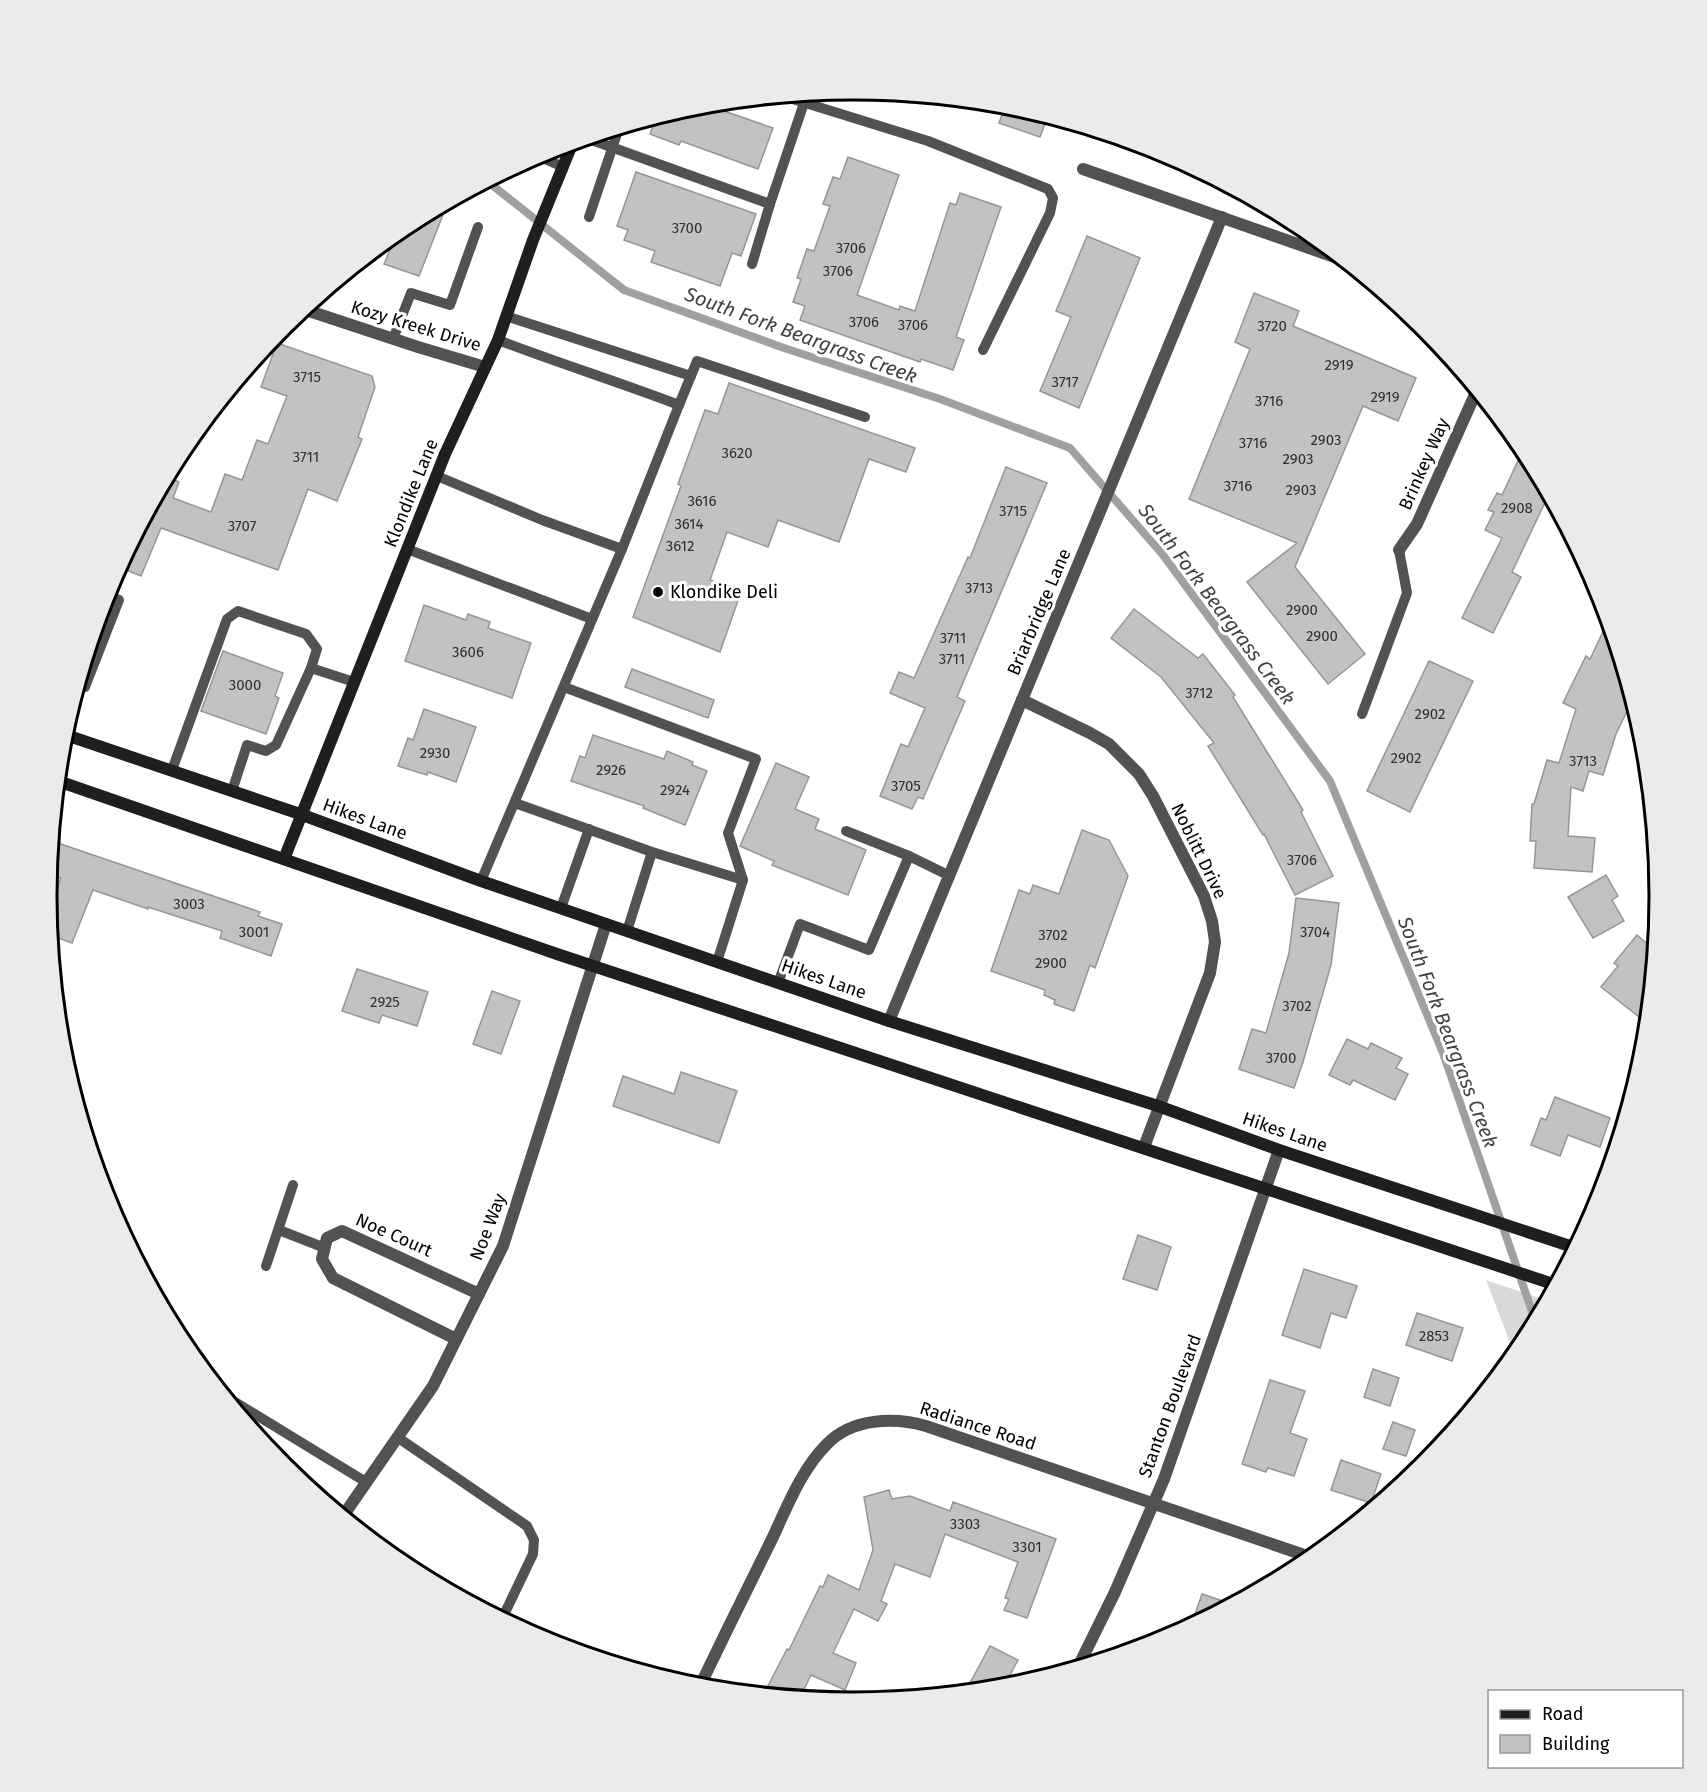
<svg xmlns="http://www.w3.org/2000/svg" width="1707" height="1792" font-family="'Fira Sans',sans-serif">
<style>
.green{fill:#d9d9d9}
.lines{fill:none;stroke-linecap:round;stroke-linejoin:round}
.stream{stroke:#a0a0a0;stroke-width:8}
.building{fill:#c2c2c2;stroke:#969696;stroke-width:1.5}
.lane{stroke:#525252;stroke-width:10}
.street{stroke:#525252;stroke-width:12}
.secondary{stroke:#1f1f1f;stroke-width:12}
.poi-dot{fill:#000;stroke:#fff;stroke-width:2}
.labels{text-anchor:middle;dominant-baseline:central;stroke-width:6;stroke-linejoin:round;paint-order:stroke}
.number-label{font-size:15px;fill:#303030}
.street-label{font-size:18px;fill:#000;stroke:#fff}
.poi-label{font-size:18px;fill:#000;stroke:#fff;text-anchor:start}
.water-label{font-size:20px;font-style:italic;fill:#414141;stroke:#fff}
.rim{fill:none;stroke:#000;stroke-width:3}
</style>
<rect width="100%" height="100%" fill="#fff"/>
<!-- green -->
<polygon class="green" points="1486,1280 1548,1301 1524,1345 1515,1356"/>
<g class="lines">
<!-- stream -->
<polyline class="stream" points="487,181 624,290 784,348 940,399 1070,448 1163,555 1330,781 1443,1053 1536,1323"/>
</g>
<!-- building -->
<g class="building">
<polygon points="696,104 704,104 773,128 758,169 681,141 679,145 650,134 656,117"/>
<polygon points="1006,104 1048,116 1040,137 999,123"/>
<polygon points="848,157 899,175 857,295 899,310 900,306 915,311 950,203 956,205 960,193 1001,207 956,337 964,340 953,370 921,359 920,362 800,320 805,306 793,302 801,279 797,278 807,249 814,251 830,206 823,204 833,177 840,179"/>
<polygon points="636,172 756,214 741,256 732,253 720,286 651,262 655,251 624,240 628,230 617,226"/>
<polygon points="448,202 419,276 384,264 398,231 405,225"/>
<polygon points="1087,236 1140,258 1079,408 1040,391 1071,317 1056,311"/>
<polygon points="1254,293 1299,311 1293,326 1416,378 1398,421 1363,406 1295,567 1365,654 1328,684 1247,582 1297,543 1189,499 1250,349 1235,342"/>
<polygon points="277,343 372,376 375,387 358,437 362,439 337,501 308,489 278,570 161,528 141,576 119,567 167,476 179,482 173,498 211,512 225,474 242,480 257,440 268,444 287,396 261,387"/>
<polygon points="729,383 915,448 906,472 869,459 839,542 778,520 768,547 727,532 710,580 741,592 720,652 633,617 681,486 678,484 705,410 718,414"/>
<polygon points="1524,448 1549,494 1512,572 1521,577 1493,633 1462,618 1502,538 1485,530 1494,512 1488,510 1497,493 1502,495"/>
<polygon points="1006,467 1047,483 957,697 965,701 923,799 918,797 912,809 880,796 901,744 908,747 925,708 890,693 899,672 914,678 968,557 970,558"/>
<polygon points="424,605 466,620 468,614 490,622 488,628 531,643 512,698 405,661"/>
<polygon points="1134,609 1198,658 1203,654 1235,695 1233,697 1303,810 1301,812 1333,876 1295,895 1264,834 1263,835 1208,746 1214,743 1161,677 1111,638"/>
<polygon points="1609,619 1633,699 1616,734 1603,775 1589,771 1583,791 1571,787 1568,836 1595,838 1592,872 1534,868 1536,841 1530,841 1532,804 1534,804 1547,760 1559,763 1576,709 1563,703 1586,656 1590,659"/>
<polygon points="223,651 283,673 275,696 279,698 266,734 201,711"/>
<polygon points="1429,661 1473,681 1410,812 1367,791"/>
<polygon points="632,669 714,700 708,718 625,687"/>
<polygon points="424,709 476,727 456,782 428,772 427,775 398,766 408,738 413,740"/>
<polygon points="593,735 664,759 667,751 693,762 692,765 707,771 685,825 643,808 644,806 571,781 580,756 585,758"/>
<polygon points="776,763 809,777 795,809 819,819 815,829 866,850 848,895 772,865 774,861 740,846"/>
<polygon points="1082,830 1109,840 1128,876 1095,968 1090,965 1074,1011 1054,1004 1055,1000 1044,995 1045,990 991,971 1019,890 1030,894 1033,885 1059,894"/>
<polygon points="52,841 260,912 258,916 282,924 271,956 220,938 222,931 148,907 148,909 93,890 72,943 50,935 48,910 61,878 49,874"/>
<polygon points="1606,875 1618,896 1612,900 1624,921 1593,938 1568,897"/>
<polygon points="1296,898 1339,903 1331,965 1303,1062 1294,1088 1239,1069 1252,1029 1266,1033 1289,953"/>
<polygon points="1637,935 1655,950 1648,1024 1601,987 1618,966 1614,963"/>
<polygon points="357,969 428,992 417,1026 382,1015 379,1023 342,1011"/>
<polygon points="492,991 520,1001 501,1054 473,1044"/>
<polygon points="1347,1039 1368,1049 1371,1043 1402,1058 1396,1068 1408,1074 1395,1100 1353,1080 1350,1085 1329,1075"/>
<polygon points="681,1072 737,1091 719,1143 613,1106 623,1076 674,1094"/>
<polygon points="1555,1097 1610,1118 1600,1147 1568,1135 1560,1156 1531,1145 1541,1118 1546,1120"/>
<polygon points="1138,1235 1171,1247 1157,1290 1123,1279"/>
<polygon points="1304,1269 1357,1286 1346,1318 1331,1313 1320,1348 1282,1335"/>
<polygon points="1417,1313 1463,1328 1452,1361 1406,1345"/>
<polygon points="1373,1369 1399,1378 1390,1406 1364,1397"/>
<polygon points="1270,1380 1305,1391 1290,1433 1307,1439 1294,1476 1268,1468 1266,1472 1242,1464"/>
<polygon points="1393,1422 1415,1430 1406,1456 1383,1449"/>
<polygon points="1341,1460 1381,1474 1371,1503 1331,1490"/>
<polygon points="889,1490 892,1499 910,1496 950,1511 953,1502 1056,1539 1027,1618 1004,1610 1009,1599 1005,1598 1018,1562 945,1534 930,1577 895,1564 881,1601 887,1604 878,1621 854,1609 833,1653 856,1663 845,1690 811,1675 800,1698 789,1697 768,1686 787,1649 789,1650 820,1586 823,1587 828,1575 859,1590 873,1550 864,1497"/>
<polygon points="1202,1594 1232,1604 1191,1626"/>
<polygon points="990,1646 1018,1660 1003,1688 984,1690 970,1683"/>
</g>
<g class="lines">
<!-- lane -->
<g class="lane">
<polyline points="783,96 928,141 1048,189 1053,198 1050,213 983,350"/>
<polyline points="586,138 770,204 804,103"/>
<polyline points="536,155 563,167"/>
<polyline points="589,217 619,128"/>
<polyline points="752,264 770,204"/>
<polyline points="506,316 691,376"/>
<polyline points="393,339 411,293 450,305 478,227"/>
<polyline points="679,405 697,361 865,417"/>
<polyline points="437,476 542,520 622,549"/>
<polyline points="407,549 592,619"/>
<polyline points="311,668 354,682"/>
<polyline points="78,685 85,687 119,600 106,595"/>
<polyline points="564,687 756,759 728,833 743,880 717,962"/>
<polyline points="1362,714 1407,593 1399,550"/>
<polyline points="172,770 227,619 238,611 306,634 317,649 311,668 276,745 266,751 247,745 232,791"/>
<polyline points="515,803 652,852 743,880"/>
<polyline points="846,831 909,856"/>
<path d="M481,881L622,549L679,405C619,382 558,363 498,340"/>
<polyline points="561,908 589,829"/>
<polyline points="627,931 652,852"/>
<polyline points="778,983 800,924 869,950 909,856 950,876"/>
<polyline points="279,1230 325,1248"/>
<polyline points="266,1266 293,1185"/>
<polyline points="225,1396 366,1482"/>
<polyline points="397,1437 527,1526 534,1540 533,1554 502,1619"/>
</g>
<!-- street -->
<g class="street">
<polyline points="1083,169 1346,261"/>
<polyline points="303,309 418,347 485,367"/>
<polyline points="1399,550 1417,524 1477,390"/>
<polyline points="1022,700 1090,733 1109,744 1139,774 1153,796 1204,896 1212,921 1215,942 1210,973 1144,1147"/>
<polyline points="889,1021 1222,217"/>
<polyline points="456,1339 333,1278 322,1259 327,1238 342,1231 479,1294"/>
<polyline points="343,1516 433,1386 503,1246 606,924"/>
<polyline points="1078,1667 1115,1592 1164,1479 1279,1150"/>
<path d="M699,1688C723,1638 747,1589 772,1539C787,1507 801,1470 827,1444C852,1418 894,1417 926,1426L1313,1558"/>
</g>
<!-- secondary -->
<g class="secondary">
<polyline points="63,734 300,814 481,881 889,1021 1158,1106 1279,1150 1576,1248"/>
<polyline points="58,781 557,954 1556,1285"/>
<polyline points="284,859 445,454 498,340 533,240 573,142"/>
</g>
</g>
<!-- markers -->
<circle class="poi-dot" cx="658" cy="592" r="6"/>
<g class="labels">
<!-- number labels -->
<g class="number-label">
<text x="687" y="228">3700</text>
<text x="851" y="248">3706</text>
<text x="838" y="271">3706</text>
<text x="864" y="322">3706</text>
<text x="913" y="325">3706</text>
<text x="1272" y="326">3720</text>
<text x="1339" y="365">2919</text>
<text x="307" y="377">3715</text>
<text x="1065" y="382">3717</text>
<text x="1385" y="397">2919</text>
<text x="1269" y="401">3716</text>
<text x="1326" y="440">2903</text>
<text x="1253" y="443">3716</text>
<text x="737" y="453">3620</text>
<text x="306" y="457">3711</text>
<text x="1298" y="459">2903</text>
<text x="1238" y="486">3716</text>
<text x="1301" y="490">2903</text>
<text x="702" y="501">3616</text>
<text x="1517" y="508">2908</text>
<text x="1013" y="511">3715</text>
<text x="689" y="524">3614</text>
<text x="242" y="526">3707</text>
<text x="680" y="546">3612</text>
<text x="979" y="588">3713</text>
<text x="1302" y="610">2900</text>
<text x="1322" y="636">2900</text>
<text x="953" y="638">3711</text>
<text x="468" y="652">3606</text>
<text x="952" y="659">3711</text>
<text x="245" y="685">3000</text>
<text x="1199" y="693">3712</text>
<text x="1430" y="714">2902</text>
<text x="435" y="753">2930</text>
<text x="1406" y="758">2902</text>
<text x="1583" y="761">3713</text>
<text x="611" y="770">2926</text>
<text x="906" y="786">3705</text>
<text x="675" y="790">2924</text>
<text x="1302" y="860">3706</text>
<text x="189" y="904">3003</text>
<text x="254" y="932">3001</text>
<text x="1315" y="932">3704</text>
<text x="1053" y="935">3702</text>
<text x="1051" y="963">2900</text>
<text x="385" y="1002">2925</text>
<text x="1297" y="1006">3702</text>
<text x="1281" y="1058">3700</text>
<text x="1434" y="1336">2853</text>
<text x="965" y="1524">3303</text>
<text x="1027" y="1547">3301</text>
</g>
<!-- street labels -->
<g class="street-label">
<text transform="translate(416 326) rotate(17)">Kozy Kreek Drive</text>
<text transform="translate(1424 464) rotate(-66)">Brinkey Way</text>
<text transform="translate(411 493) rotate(-68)">Klondike Lane</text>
<text transform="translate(1039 612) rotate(-67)">Briarbridge Lane</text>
<text transform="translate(365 819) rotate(20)">Hikes Lane</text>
<text transform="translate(1199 851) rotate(64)">Noblitt Drive</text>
<text transform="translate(824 979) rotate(19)">Hikes Lane</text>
<text transform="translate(1285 1132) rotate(19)">Hikes Lane</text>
<text transform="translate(488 1227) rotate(-69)">Noe Way</text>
<text transform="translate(394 1235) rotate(24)">Noe Court</text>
<text transform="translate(1170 1406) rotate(-70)">Stanton Boulevard</text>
<text transform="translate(978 1426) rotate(18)">Radiance Road</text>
</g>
<!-- poi labels -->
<g class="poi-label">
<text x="670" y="592">Klondike Deli</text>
</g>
<!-- water labels -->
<g class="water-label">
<text transform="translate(801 335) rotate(20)">South Fork Beargrass Creek</text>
<text transform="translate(1217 604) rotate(53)">South Fork Beargrass Creek</text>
<text transform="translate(1448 1032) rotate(69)">South Fork Beargrass Creek</text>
</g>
</g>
<!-- crop -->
<path d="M0 0H1707V1792H0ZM57 896a796 796 0 1 1 1592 0a796 796 0 1 1-1592 0Z" fill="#ebebeb" fill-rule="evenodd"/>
<path class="rim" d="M57 896a796 796 0 1 1 1592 0a796 796 0 1 1-1592 0Z"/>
<!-- legend -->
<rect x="1488" y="1690" width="195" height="78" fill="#ffffff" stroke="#999999" stroke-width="1.5"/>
<rect x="1500" y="1710" width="30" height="9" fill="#1f1f1f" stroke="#999999" stroke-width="1.5"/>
<text x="1542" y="1720" font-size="18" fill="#000000">Road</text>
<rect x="1500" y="1735" width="30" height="18" fill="#c2c2c2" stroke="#999999" stroke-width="1.5"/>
<text x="1542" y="1750" font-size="18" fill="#000000">Building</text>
</svg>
